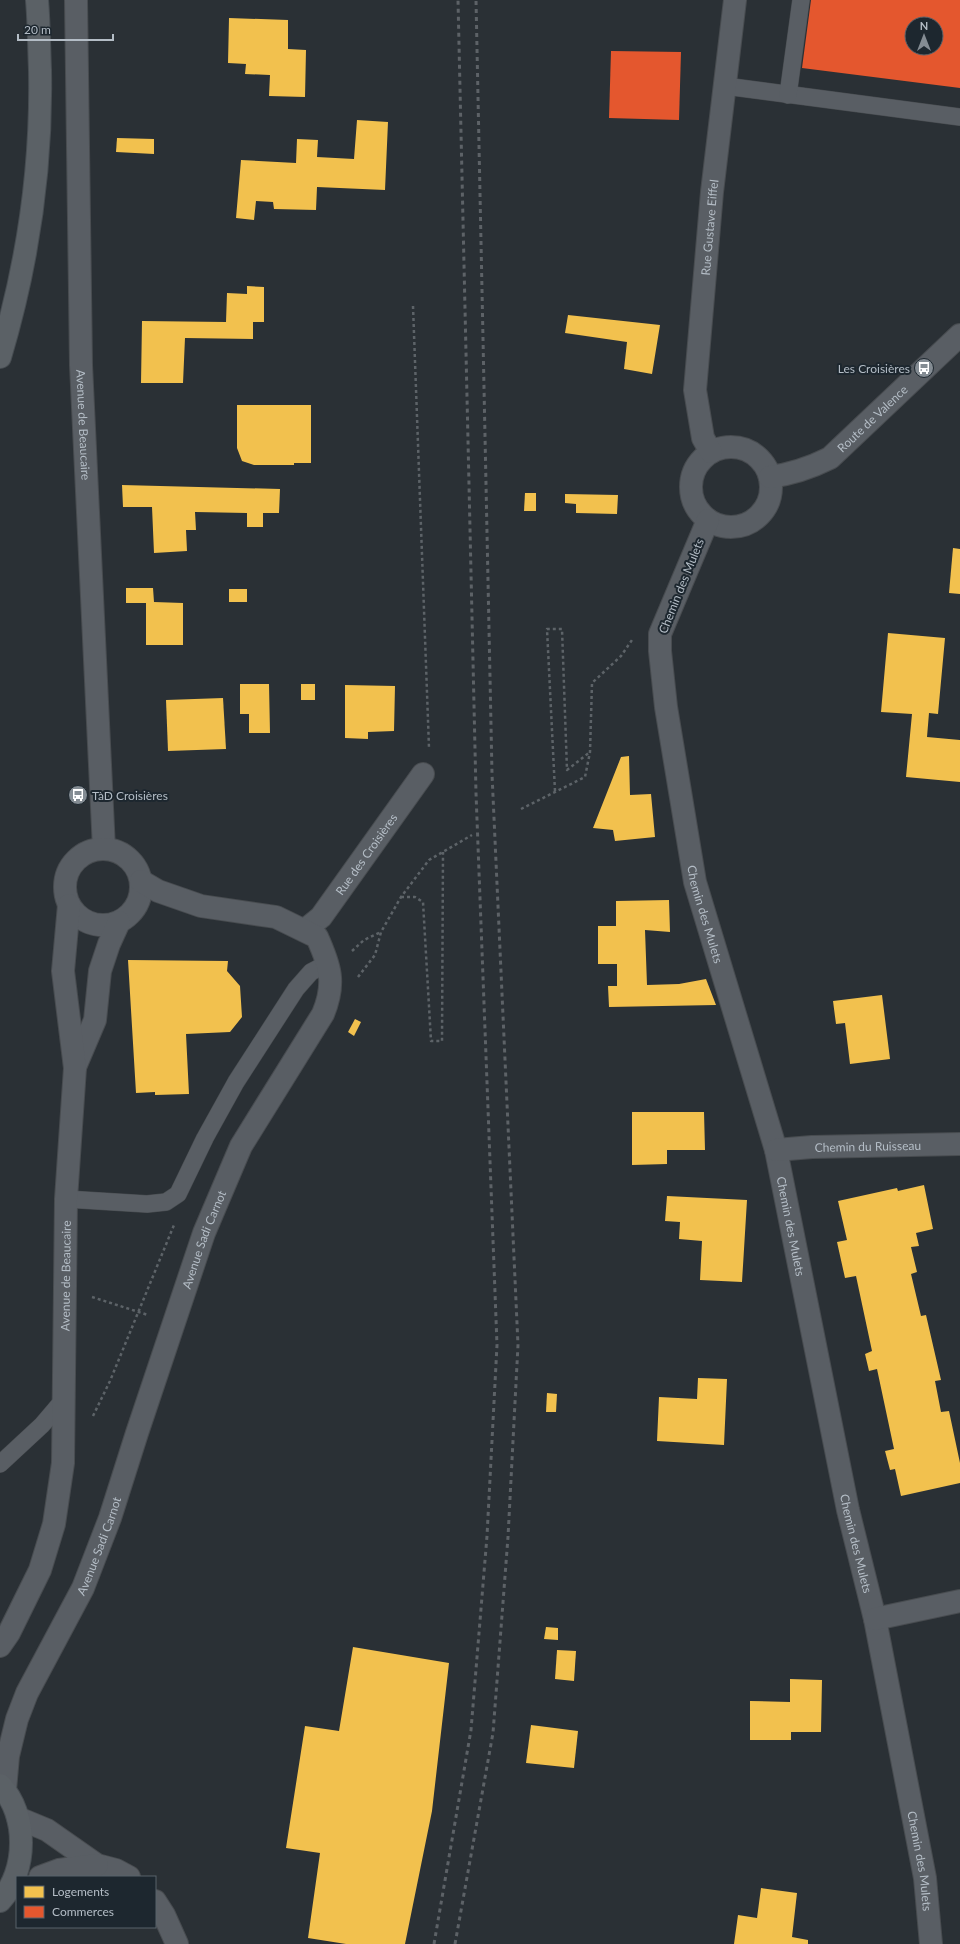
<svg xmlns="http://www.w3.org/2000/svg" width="960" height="1944" font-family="Lato,sans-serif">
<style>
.homes{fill:#f2c14e}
.shops{fill:#e4572e;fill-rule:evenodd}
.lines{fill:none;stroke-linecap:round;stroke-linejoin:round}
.service-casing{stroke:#484c50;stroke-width:18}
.minor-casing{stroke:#484c50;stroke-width:24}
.primary-casing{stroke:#474d52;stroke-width:24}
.path{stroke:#5d6368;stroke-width:2.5;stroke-dasharray:3 3;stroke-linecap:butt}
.service{stroke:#595e64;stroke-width:17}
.minor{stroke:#595e64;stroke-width:22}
.primary{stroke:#5b6166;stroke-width:22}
.rail{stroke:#5d6267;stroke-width:3;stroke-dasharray:4 4;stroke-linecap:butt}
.labels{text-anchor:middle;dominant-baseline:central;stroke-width:4;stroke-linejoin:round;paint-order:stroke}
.street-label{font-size:12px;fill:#b4bdc6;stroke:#1d272f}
.poi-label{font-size:12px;fill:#b4bdc6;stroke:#1d272f;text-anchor:end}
</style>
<rect width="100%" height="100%" fill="#2a3035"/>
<!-- homes -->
<g class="homes">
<polygon points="229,18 288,20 288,49 306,50 305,97 269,96 270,75 245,74 246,64 228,63"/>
<polygon points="357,120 388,122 385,190 317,187 316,210 274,209 273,202 256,201 254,220 236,218 241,160 296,163 297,139 318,140 317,157 354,159"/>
<polygon points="117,138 154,139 154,154 116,152"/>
<polygon points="247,286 264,287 264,322 253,322 253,339 185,338 183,383 141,383 142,321 226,322 227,293 247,294"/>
<polygon points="568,315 660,325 652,374 624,369 627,342 565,333"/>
<polygon points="237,405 311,405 311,463 294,463 294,465 254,465 242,461 237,448"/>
<polygon points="122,485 280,489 279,513 263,513 263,527 247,527 247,513 195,512 196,530 186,530 187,551 154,553 152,507 123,507"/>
<polygon points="525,493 536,493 536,511 524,511"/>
<polygon points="565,494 618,495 617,514 576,513 576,504 565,503"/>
<polygon points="953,548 960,549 960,594 949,593"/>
<polygon points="126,588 153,588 154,602 183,603 183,645 146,645 146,603 126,603"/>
<rect x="229" y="589" width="18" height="13"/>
<polygon points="888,633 945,638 938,714 929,713 927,737 960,740 960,782 906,777 912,714 881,712"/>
<polygon points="240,684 269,684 270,733 249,733 249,714 240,714"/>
<rect x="301" y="684" width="14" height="16"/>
<polygon points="345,685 395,686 394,731 368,732 368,739 345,738"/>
<polygon points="223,698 226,749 168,751 166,700"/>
<polygon points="629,756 630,795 651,794 655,837 615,841 613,830 593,828 621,757"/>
<polygon points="669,900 670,932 645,930 647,985 679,984 706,979 716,1005 609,1007 608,986 617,986 617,964 598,964 598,926 616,926 616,901"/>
<polygon points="128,960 228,961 227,971 240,986 242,1017 230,1032 186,1034 189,1094 155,1095 155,1092 136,1093"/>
<polygon points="882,995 890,1059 850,1064 845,1023 836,1024 833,1001"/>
<polygon points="355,1019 361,1022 354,1036 348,1032"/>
<polygon points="632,1112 704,1112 705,1150 667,1150 667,1164 632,1165"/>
<polygon points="924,1185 933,1229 916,1233 919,1246 911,1247 917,1272 911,1274 921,1316 926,1315 941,1380 935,1381 941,1412 949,1411 960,1463 960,1483 901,1496 895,1469 890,1470 885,1451 894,1449 877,1369 869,1371 865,1354 872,1351 856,1276 845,1278 837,1242 847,1240 838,1201 897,1188 898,1191"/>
<polygon points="667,1196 747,1200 742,1282 700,1280 702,1241 679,1239 680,1222 665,1221"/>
<polygon points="698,1378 727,1379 724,1445 657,1441 659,1397 697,1399"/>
<polygon points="547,1393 557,1394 556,1412 546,1412"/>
<polygon points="546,1627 558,1628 558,1640 544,1639"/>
<polygon points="353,1647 449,1663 432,1811 405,1944 346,1944 308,1938 320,1853 286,1848 305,1726 339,1731"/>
<polygon points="557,1650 576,1651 574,1681 555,1679"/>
<polygon points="790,1679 822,1680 821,1732 791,1732 791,1740 750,1740 750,1701 790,1702"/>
<polygon points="531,1725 578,1731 574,1768 526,1763"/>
<polygon points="761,1888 797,1893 792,1937 808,1940 808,1944 734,1944 738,1915 757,1918"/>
</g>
<!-- shops -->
<g class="shops">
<path d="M811,0H960V88L802,68ZM912,24H936V48H912Z"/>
<polygon points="611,51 681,52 679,120 609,118"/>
</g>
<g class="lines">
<!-- service casing -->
<g class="service-casing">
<g id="service">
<polyline points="725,86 960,117"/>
<polyline points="788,95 801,0"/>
<polyline points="66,1199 147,1204 166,1202 178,1194 205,1138 236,1082 296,989 311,972 328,963"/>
<polyline points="0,1464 42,1425 65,1398"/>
</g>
</g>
<!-- minor casing -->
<g class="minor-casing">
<g id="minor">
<path id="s1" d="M76,0L81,365L104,849"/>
<circle cx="731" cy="487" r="40"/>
<path id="s2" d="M711,452L703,438L695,390L712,192L735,0"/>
<path id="s3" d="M770,477C792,474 810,468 830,458L960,335"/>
<path id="s4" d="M708,520L660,634V651L666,707L695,882L776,1150L848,1510L875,1619L925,1878L931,1944"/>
<circle cx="103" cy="887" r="38"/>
<path id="s5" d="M305,930L321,917L423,774"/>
<polyline points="75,1067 95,1020 100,971 109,944 119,922"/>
<path id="s6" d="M776,1150L812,1147L960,1144"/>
<polyline points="875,1619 960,1601"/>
<path id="s7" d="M0,1646L9,1633L40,1570L54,1524L63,1463L66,1199L75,1068L63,971L69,905"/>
<path id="s8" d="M5,1790L8,1756L17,1719L27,1693L83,1588L110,1518L137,1433L204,1233L241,1146L323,1014C336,983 330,966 317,937L276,917L201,906L158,891L141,881"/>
<polyline points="18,1818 47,1830 97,1865 116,1870 129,1877"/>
<polyline points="40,1877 59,1870 97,1865"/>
<polyline points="155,1901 164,1915 177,1944"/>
</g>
</g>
<!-- primary casing -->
<g class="primary-casing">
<g id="primary">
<path d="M0,357C28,263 42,168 40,70C39,46 39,23 37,0"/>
<path d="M0,1785C28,1814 28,1871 0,1901"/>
</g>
</g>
<!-- path -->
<g class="path">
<polyline points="413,306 429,748"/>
<polyline points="555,791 547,629 562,629 567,770 590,752"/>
<polyline points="521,809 585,777 590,752 592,683 621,656 632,640"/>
<polyline points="401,897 415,897 423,902 431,1041 442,1041 443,852"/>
<polyline points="352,951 364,940 381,932"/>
<polyline points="358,977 375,955 381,932 401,897 429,860 472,835"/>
<polyline points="92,1297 148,1315"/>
<polyline points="93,1416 110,1381 174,1225"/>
</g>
<!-- service -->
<use href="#service" class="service"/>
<!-- minor -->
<use href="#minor" class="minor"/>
<!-- primary -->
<use href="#primary" class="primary"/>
<!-- rail -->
<g class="rail">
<polyline points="434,1944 471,1730 487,1536 497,1345 476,793 458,0"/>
<polyline points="455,1944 493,1733 508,1537 518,1345 492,774 476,0"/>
</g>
</g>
<!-- icons -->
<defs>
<g id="bus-disc" transform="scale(1)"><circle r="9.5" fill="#848c93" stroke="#1d272f"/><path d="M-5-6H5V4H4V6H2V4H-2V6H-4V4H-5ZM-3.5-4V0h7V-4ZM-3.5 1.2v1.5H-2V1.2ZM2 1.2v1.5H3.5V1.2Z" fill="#fff"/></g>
</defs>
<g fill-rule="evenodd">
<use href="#bus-disc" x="924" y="368"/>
<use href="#bus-disc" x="78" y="795"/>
</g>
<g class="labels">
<!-- street labels -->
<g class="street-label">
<text stroke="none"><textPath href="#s2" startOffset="228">Rue Gustave Eiffel</textPath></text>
<text stroke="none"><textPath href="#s3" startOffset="121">Route de Valence</textPath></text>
<text stroke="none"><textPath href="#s1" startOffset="425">Avenue de Beaucaire</textPath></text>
<text transform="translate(681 586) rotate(-68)">Chemin des Mulets</text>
<text stroke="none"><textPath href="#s5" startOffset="98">Rue des Croisières</textPath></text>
<text stroke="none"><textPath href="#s4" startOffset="408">Chemin des Mulets</textPath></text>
<text stroke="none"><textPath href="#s6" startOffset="92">Chemin du Ruisseau</textPath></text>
<text stroke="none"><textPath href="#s4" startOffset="732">Chemin des Mulets</textPath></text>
<text stroke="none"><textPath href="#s8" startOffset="588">Avenue Sadi Carnot</textPath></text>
<text stroke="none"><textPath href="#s7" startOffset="383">Avenue de Beaucaire</textPath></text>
<text stroke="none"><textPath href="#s4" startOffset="1056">Chemin des Mulets</textPath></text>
<text stroke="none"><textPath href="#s8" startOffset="264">Avenue Sadi Carnot</textPath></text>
<text stroke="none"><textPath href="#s4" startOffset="1380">Chemin des Mulets</textPath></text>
</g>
<!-- poi labels -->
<g class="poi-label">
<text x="910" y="368">Les Croisières</text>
<text x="92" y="795" text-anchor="start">TàD Croisières</text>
</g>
</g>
<!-- legend -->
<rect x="16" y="1876" width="140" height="52" fill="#1d272f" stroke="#59636b"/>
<rect x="24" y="1886" width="20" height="12" fill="#f2c14e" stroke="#59636b"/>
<text x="52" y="1896" font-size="12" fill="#b4bdc6">Logements</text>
<rect x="24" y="1906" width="20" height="12" fill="#e4572e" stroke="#59636b"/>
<text x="52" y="1916" font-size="12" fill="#b4bdc6">Commerces</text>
<!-- north arrow -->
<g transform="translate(924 36)"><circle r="19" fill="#1d272f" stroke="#59636b"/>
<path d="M0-3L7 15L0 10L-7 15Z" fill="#848c93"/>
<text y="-6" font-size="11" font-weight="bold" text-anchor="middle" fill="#b4bdc6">N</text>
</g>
<!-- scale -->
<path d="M18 34v6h95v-6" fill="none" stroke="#b4bdc6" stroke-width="2"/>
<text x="24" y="34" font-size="12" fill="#b4bdc6" stroke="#1d272f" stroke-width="3" paint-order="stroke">20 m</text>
</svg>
